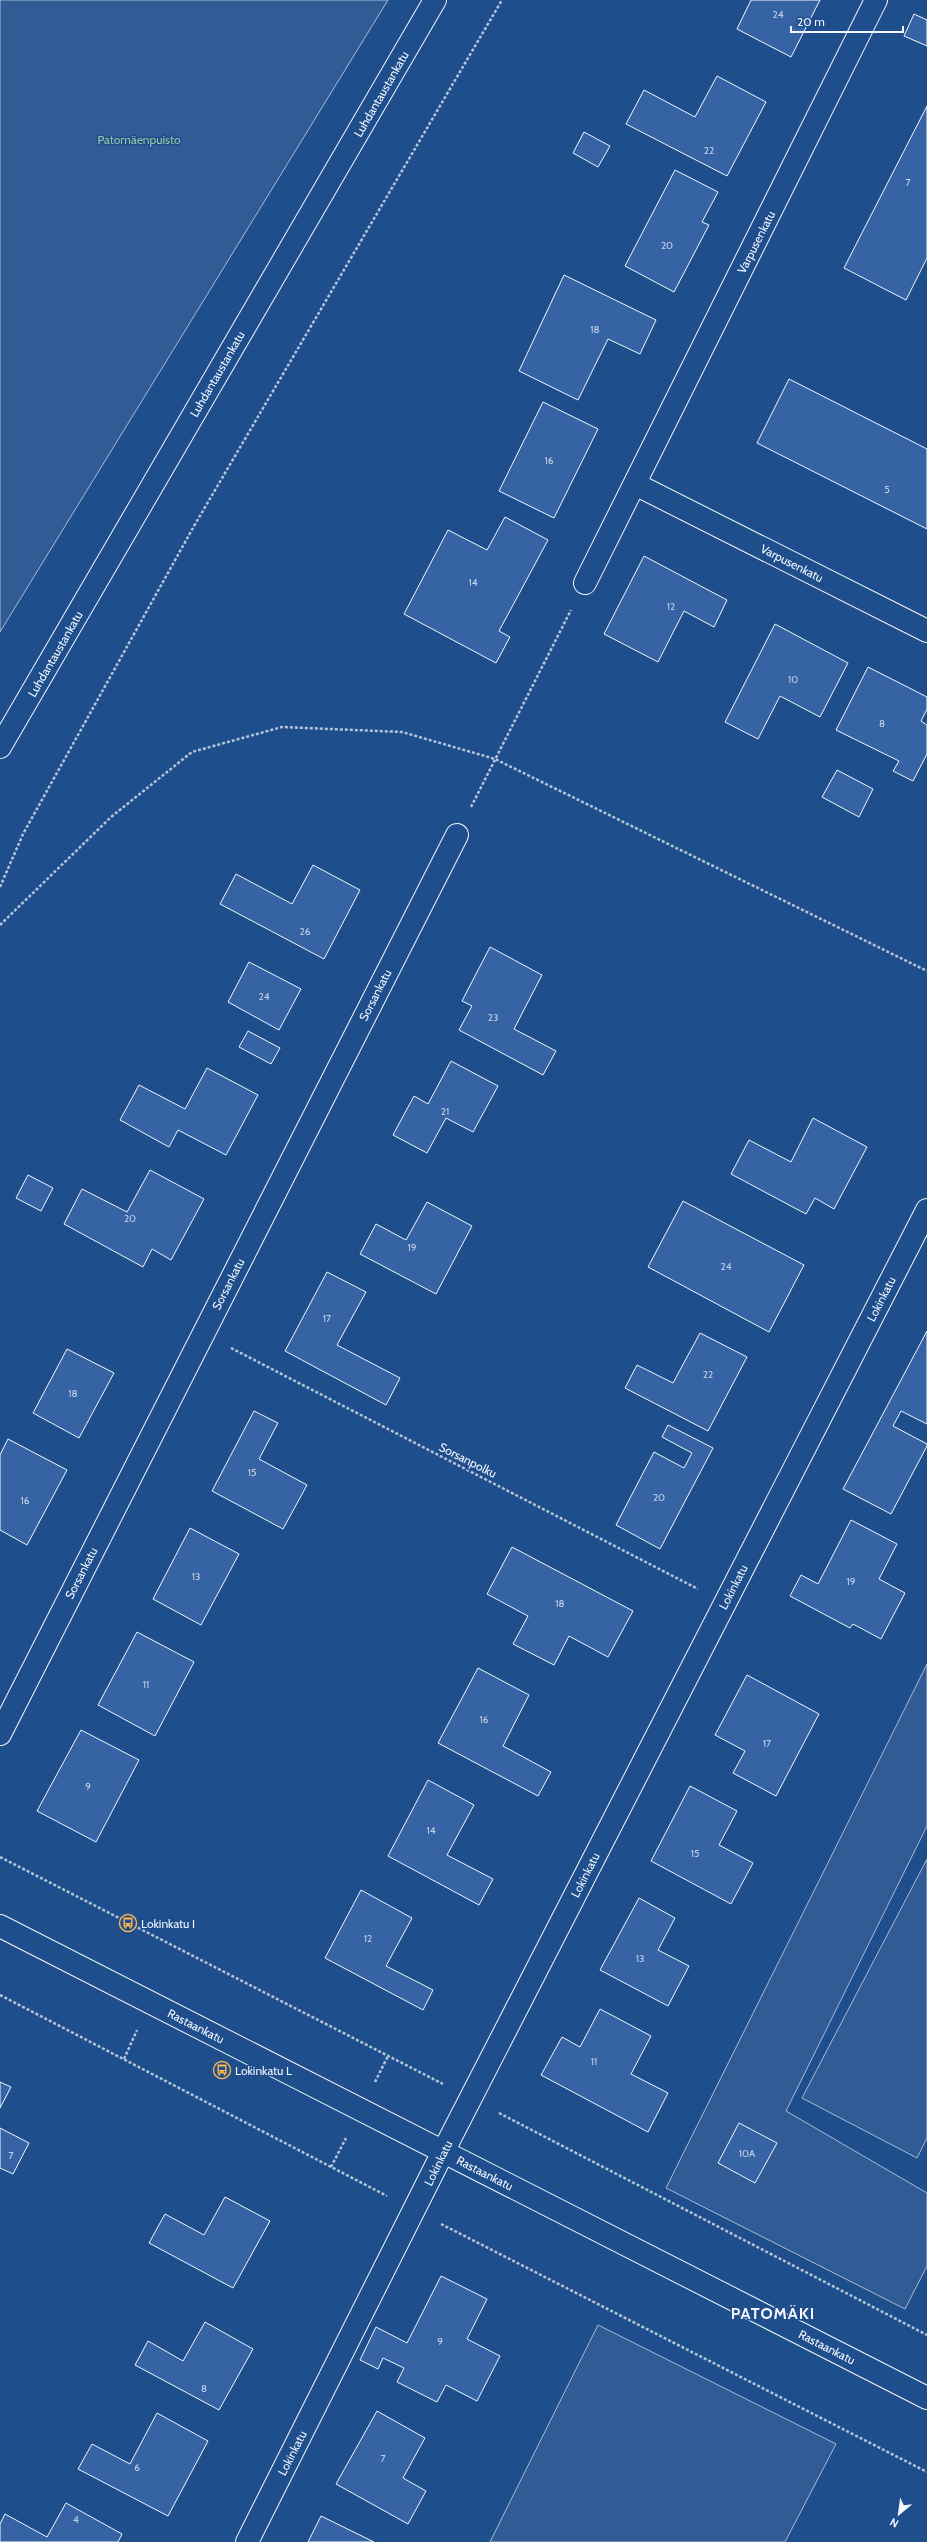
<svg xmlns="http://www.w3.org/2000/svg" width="927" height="2542" font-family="Cabin,sans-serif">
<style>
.built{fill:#305b95;stroke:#a8bbd7}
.building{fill:#3563a3;stroke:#f2f6ff}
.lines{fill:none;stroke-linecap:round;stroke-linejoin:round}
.street-casing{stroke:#f2f6ff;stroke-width:24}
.secondary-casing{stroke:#f2f6ff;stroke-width:24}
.path{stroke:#b3c4dc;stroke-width:2.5;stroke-dasharray:3 2;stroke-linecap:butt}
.street{stroke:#1f4e8c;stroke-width:22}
.secondary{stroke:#1f4e8c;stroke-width:22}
.labels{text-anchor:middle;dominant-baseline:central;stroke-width:3;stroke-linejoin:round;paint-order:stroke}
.number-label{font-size:10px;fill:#c3d1e8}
.street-label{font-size:12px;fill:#f2f6ff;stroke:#1f4e8c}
.park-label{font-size:12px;fill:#97c8a6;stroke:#1f4e8c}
.poi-label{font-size:12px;fill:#f2f6ff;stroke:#1f4e8c;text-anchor:start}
.district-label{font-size:16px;font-weight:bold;letter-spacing:1px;fill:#f2f6ff;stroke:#1f4e8c}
</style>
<rect width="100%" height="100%" fill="#1f4e8c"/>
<!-- built -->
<g class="built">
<polygon points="0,0 388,0 0,632"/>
<polygon points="927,1664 927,1826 786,2111 927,2193 927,2266 905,2309 666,2188"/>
<polygon points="927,1859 927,2138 917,2158 802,2098"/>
<polygon points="598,2325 836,2444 785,2542 490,2542"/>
</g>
<!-- building -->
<g class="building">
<polygon points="751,0 820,0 791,57 737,29"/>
<polygon points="914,14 927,20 927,46 904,36"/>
<polygon points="717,76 766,102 727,176 626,124 644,90 695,117"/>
<polygon points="927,106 927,258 906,300 844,268"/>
<polygon points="584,132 610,146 598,167 573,153"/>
<polygon points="675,170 718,192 702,222 709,225 674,292 625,266"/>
<polygon points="564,275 656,320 640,354 608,339 578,400 519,371"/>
<polygon points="789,379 927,449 927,529 757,443"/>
<polygon points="543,402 598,429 554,518 499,491"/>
<polygon points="505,517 548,540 499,631 510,637 496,663 404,614 448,530 487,550"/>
<polygon points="644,556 727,600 714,627 684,611 658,662 604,634"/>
<polygon points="775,624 848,663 820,717 780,696 758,739 725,722"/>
<polygon points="868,667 927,697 927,709 921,721 927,725 927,754 913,781 893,771 899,761 836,730"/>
<polygon points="837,770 873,789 859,817 822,797"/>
<polygon points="313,865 360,890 324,959 220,904 236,874 292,904"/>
<polygon points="490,947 542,975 514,1029 556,1051 543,1075 459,1030 472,1006 462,1001"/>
<polygon points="249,962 301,989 279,1030 228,1002"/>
<polygon points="248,1031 280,1048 271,1064 239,1047"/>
<polygon points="451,1061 498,1086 473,1132 446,1118 427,1153 393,1135 414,1096 428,1104"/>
<polygon points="207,1068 258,1095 226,1155 178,1130 169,1147 120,1120 139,1085 185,1109"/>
<polygon points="813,1118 867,1147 834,1209 815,1198 806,1214 731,1174 749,1140 791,1162"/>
<polygon points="150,1170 204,1199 171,1260 152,1249 143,1267 64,1224 82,1189 127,1212"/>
<polygon points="28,1175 53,1188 41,1211 16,1198"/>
<polygon points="683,1201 804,1265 769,1332 648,1267"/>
<polygon points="427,1202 472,1226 436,1294 360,1254 376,1224 406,1240"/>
<polygon points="327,1272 366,1292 337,1345 400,1378 386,1405 285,1351"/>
<polygon points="927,1331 927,1424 901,1411 893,1426 927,1444 927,1446 891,1514 843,1489"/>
<polygon points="700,1333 747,1357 708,1431 625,1388 637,1365 673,1383"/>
<polygon points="67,1349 114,1373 79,1438 33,1413"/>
<polygon points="254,1411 278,1423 259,1459 307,1485 283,1529 212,1491"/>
<polygon points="668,1425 713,1448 660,1549 616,1525 654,1452 684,1468 692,1453 662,1437"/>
<polygon points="8,1439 67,1470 27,1545 0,1530 0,1455"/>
<polygon points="851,1520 897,1544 879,1579 905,1593 881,1639 853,1624 850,1628 790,1596 801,1575 818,1584"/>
<polygon points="190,1528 239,1554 201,1625 153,1599"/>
<polygon points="512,1547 633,1611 608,1657 569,1636 554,1665 513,1644 528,1616 487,1594"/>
<polygon points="137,1632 194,1662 155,1736 98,1705"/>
<polygon points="478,1668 529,1695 503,1746 551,1772 538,1796 438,1743"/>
<polygon points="747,1675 819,1714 776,1796 733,1773 745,1751 715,1735"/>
<polygon points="81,1730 139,1760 96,1842 37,1811"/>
<polygon points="428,1780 474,1805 447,1855 493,1879 479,1905 388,1856"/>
<polygon points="690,1786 737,1811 719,1845 753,1863 731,1904 651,1861"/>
<polygon points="361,1890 412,1918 386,1966 433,1990 423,2010 325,1958"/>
<polygon points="639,1898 675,1918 658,1950 689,1966 668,2006 600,1970"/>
<polygon points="600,2009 651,2036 631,2074 668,2093 648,2132 541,2075 562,2037 580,2047"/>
<polygon points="0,2082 11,2087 0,2108"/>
<polygon points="739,2123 777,2143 755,2183 718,2163"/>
<polygon points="0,2128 29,2143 13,2174 0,2168"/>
<polygon points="225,2197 270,2221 233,2288 149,2243 165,2214 204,2235"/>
<polygon points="441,2276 487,2299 467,2339 500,2356 477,2401 446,2385 437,2402 397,2382 404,2368 383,2358 378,2369 360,2360 376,2327 407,2343"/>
<polygon points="205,2322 253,2349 219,2410 135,2365 148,2341 183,2361"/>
<polygon points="377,2411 425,2438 403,2478 426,2491 408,2524 336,2484"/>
<polygon points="157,2413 208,2441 168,2516 78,2469 92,2444 130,2464"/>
<polygon points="66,2503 122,2534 118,2542 0,2542 0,2524 5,2514 47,2537"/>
<polygon points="321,2516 374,2542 308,2542"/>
</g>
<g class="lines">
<!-- street casing -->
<g class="street-casing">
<g id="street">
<polyline points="635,484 927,631"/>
<polyline points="585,583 876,0"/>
<polyline points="0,1734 457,835"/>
<polyline points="0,1926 927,2398"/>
<polyline points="247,2542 443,2152 927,1210"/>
</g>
</g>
<!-- secondary casing -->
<g class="secondary-casing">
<polyline id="secondary" points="0,747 435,0"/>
</g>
<!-- path -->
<g class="path">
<polyline points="471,807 571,610"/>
<polyline points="0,887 23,834 194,526 502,0"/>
<polyline points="0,925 111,817 192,752 282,727 402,732 495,759 927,971"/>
<polyline points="231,1348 698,1589"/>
<polyline points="0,1857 443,2084"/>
<polyline points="0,1995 387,2196"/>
<polyline points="124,2059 137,2030"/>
<polyline points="375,2082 388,2056"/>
<polyline points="499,2113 927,2335"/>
<polyline points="331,2167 346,2138"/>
<polyline points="441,2224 927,2472"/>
</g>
<!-- street -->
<use href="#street" class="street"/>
<!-- secondary -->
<use href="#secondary" class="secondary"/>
</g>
<!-- icons -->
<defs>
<g id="bus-ring" transform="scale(0.9)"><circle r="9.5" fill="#1f4e8c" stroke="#ffb74d" stroke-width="1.5"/><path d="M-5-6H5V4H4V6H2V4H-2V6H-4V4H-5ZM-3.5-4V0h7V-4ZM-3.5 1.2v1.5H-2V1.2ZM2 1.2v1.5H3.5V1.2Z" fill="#ffb74d"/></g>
</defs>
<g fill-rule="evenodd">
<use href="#bus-ring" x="128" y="1923"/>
<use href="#bus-ring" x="222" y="2070"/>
</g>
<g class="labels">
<!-- number labels -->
<g class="number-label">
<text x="778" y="14">24</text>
<text x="709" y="150">22</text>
<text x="908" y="182">7</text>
<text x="667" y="245">20</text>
<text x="595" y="329">18</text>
<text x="549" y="460">16</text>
<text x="887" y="489">5</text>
<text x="473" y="582">14</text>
<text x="671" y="606">12</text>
<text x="793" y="679">10</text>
<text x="882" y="723">8</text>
<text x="305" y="931">26</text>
<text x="264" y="996">24</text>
<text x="493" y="1017">23</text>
<text x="445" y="1111">21</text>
<text x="130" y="1218">20</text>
<text x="412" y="1247">19</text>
<text x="726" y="1266">24</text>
<text x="327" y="1318">17</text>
<text x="708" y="1374">22</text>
<text x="73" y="1393">18</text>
<text x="252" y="1472">15</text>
<text x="659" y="1497">20</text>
<text x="25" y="1500">16</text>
<text x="196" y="1576">13</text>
<text x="851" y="1581">19</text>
<text x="560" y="1603">18</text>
<text x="146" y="1684">11</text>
<text x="484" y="1719">16</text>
<text x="767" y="1743">17</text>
<text x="88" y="1786">9</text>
<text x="431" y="1830">14</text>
<text x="695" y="1853">15</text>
<text x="368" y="1938">12</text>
<text x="640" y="1958">13</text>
<text x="594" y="2061">11</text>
<text x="747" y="2153">10A</text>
<text x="11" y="2155">7</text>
<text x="440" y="2341">9</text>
<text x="204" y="2388">8</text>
<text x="383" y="2458">7</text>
<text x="137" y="2467">6</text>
<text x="76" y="2519">4</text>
</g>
<!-- street labels -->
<g class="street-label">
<text transform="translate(381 94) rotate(-60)">Luhdantaustankatu</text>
<text transform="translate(756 242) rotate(-63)">Varpusenkatu</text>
<text transform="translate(217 374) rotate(-60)">Luhdantaustankatu</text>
<text transform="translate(792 563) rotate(27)">Varpusenkatu</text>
<text transform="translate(55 654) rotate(-60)">Luhdantaustankatu</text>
<text transform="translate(375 995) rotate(-63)">Sorsankatu</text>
<text transform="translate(228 1284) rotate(-63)">Sorsankatu</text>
<text transform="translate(881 1299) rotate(-63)">Lokinkatu</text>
<text transform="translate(468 1460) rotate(27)">Sorsanpolku</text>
<text transform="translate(81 1573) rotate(-63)">Sorsankatu</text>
<text transform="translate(733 1587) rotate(-63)">Lokinkatu</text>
<text transform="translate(585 1875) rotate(-63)">Lokinkatu</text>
<text transform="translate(196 2026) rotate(27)">Rastaankatu</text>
<text transform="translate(438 2163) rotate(-64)">Lokinkatu</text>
<text transform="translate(485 2173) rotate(27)">Rastaankatu</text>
<text transform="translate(827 2347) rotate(27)">Rastaankatu</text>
<text transform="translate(292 2453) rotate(-63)">Lokinkatu</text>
</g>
<!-- park labels -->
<g class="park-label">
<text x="139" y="139">Patomäenpuisto</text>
</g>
<!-- poi labels -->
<g class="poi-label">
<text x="141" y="1923">Lokinkatu I</text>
<text x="235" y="2070">Lokinkatu L</text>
</g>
<!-- district labels -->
<g class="district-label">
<text x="773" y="2313">PATOMÄKI</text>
</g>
</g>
<!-- north arrow -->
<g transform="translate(899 2514) rotate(209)" stroke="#1f4e8c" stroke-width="3" paint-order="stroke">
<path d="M0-3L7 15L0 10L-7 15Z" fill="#f2f6ff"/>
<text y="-6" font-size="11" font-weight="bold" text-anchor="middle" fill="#f2f6ff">N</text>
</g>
<!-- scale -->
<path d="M791 26v6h112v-6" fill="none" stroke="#f2f6ff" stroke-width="2"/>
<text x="797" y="26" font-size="12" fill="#f2f6ff" stroke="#1f4e8c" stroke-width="3" paint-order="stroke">20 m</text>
</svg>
